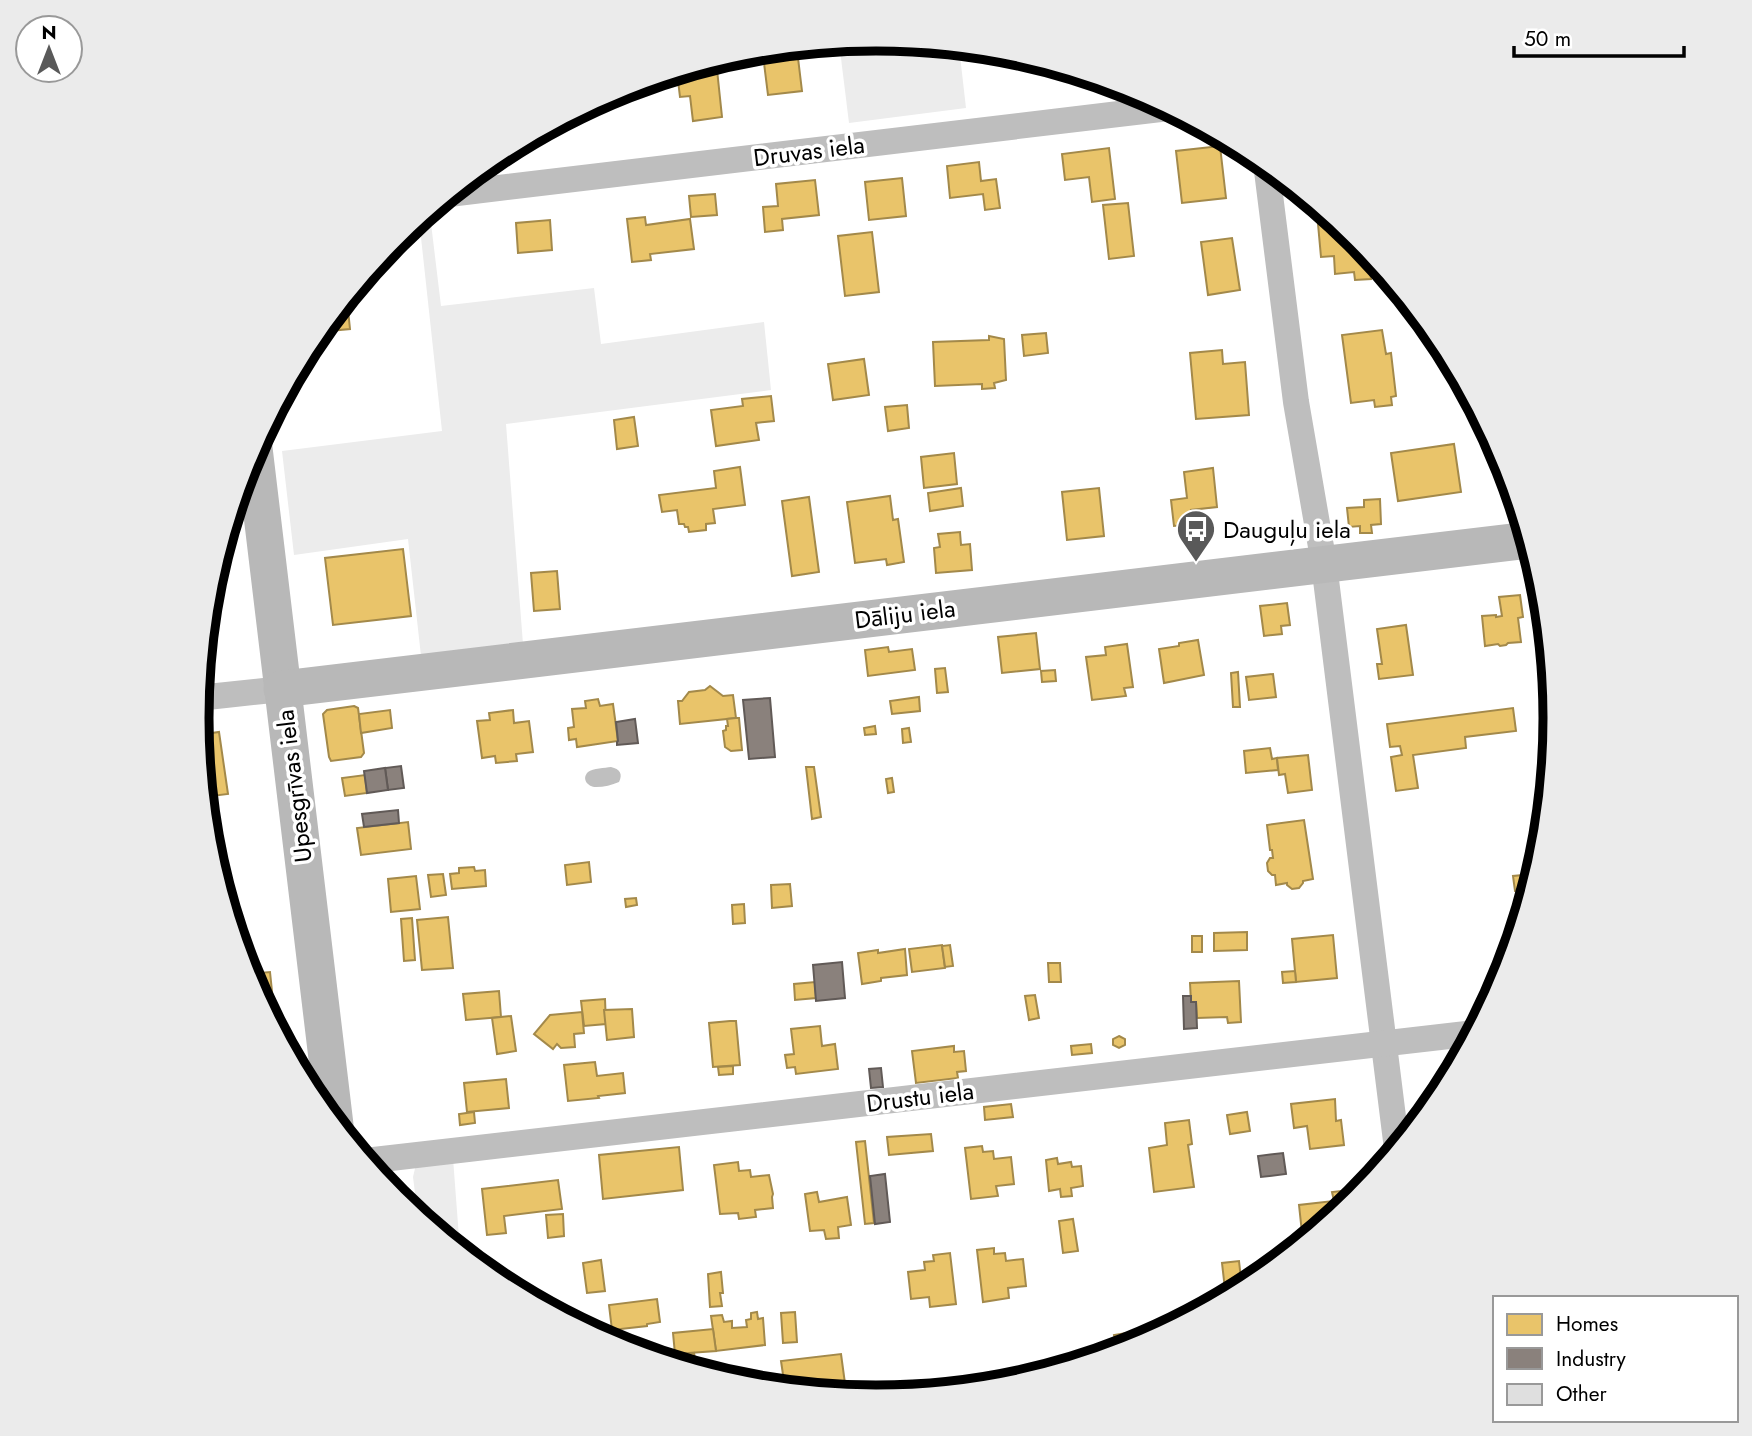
<svg xmlns="http://www.w3.org/2000/svg" width="1752" height="1436" font-family="Jost,sans-serif">
<style>
.green{fill:#ececec}
.water{fill:#bfbfbf}
.homes{fill:#e9c46a;stroke:#a3894a;stroke-width:2}
.industry{fill:#8a817c;stroke:#615a57;stroke-width:2}
.building{fill:#dfdfdf;stroke:#c7c7c7;stroke-width:2}
.lines{fill:none;stroke-linecap:round;stroke-linejoin:round}
.street{stroke:#bebebe;stroke-width:26}
.secondary{stroke:#b8b8b8;stroke-width:37}
.labels{text-anchor:middle;dominant-baseline:central;stroke-width:7;stroke-linejoin:round;paint-order:stroke}
.street-label{font-size:24px;fill:#000;stroke:#fff}
.poi-label{font-size:24px;fill:#000;stroke:#fff;text-anchor:start}
.rim{fill:none;stroke:#000;stroke-width:9}
</style>
<rect width="100%" height="100%" fill="#fff"/>
<!-- green -->
<g class="green">
<polygon points="876,39 959,47 966,108 849,123 839,42"/>
<polygon points="430,215 441,306 594,288 601,344 764,322 771,390 506,424 523,644 421,656 408,539 294,555 282,451 442,431 419,219 422,216"/>
<polygon points="453,1158 460,1251 445,1239 442,1220 425,1223 418,1217 413,1177 416,1164"/>
</g>
<!-- water -->
<path class="water" d="M611,767C620,769 623,774 619,782C612,785 604,787 596,787C588,787 581,779 588,772C593,768 605,768 611,767Z"/>
<!-- homes -->
<g class="homes">
<polygon points="813,45 813,50 793,52 794,59 798,58 802,91 768,95 764,63 770,63 768,49"/>
<polygon points="716,60 722,117 693,121 690,96 680,97 677,72"/>
<polygon points="1220,146 1226,198 1182,203 1176,151"/>
<polygon points="1109,148 1115,199 1092,202 1089,177 1065,180 1062,154"/>
<polygon points="979,162 981,181 996,179 1000,208 985,210 983,194 950,198 947,166"/>
<polygon points="902,178 906,216 869,220 865,182"/>
<polygon points="815,180 819,215 782,219 783,230 765,232 763,207 778,206 776,184"/>
<polygon points="715,194 717,215 691,217 689,196"/>
<polygon points="1128,203 1134,256 1109,259 1103,205"/>
<polygon points="645,217 646,225 690,219 694,249 650,254 651,260 632,262 627,219"/>
<polygon points="550,220 552,250 518,253 516,223"/>
<polygon points="1337,222 1357,238 1375,260 1376,270 1370,270 1371,279 1355,280 1354,272 1335,274 1334,256 1321,257 1318,224"/>
<polygon points="872,232 879,292 845,296 838,236"/>
<polygon points="1232,238 1240,290 1208,295 1201,242"/>
<polygon points="344,300 347,300 350,329 318,332"/>
<polygon points="1382,330 1386,354 1391,353 1396,396 1391,397 1392,405 1375,407 1374,400 1351,403 1342,335"/>
<polygon points="1046,333 1048,353 1024,356 1022,335"/>
<polygon points="989,336 1004,339 1006,380 994,383 995,388 982,389 982,384 935,386 933,342 989,340"/>
<polygon points="1222,350 1223,364 1245,362 1249,415 1196,419 1190,353"/>
<polygon points="864,359 869,395 833,400 828,364"/>
<polygon points="771,396 774,421 756,423 759,440 716,446 711,410 743,406 742,399"/>
<polygon points="907,405 909,428 888,431 885,407"/>
<polygon points="634,417 638,446 617,449 614,420"/>
<polygon points="1454,444 1461,492 1398,501 1391,453"/>
<polygon points="954,453 957,484 924,488 921,457"/>
<polygon points="740,467 745,505 713,509 715,523 706,524 706,530 689,532 688,527 685,527 684,524 679,524 677,510 662,512 659,495 716,488 714,471"/>
<polygon points="1213,468 1217,507 1191,510 1193,524 1174,526 1171,500 1187,498 1184,472"/>
<polygon points="961,488 963,506 930,511 928,493"/>
<polygon points="1099,488 1104,536 1067,540 1062,492"/>
<polygon points="890,496 893,520 898,519 904,562 887,565 886,559 855,563 847,502"/>
<polygon points="809,497 819,572 792,576 782,501"/>
<polygon points="1380,499 1381,524 1371,525 1372,533 1360,533 1360,526 1349,527 1347,508 1364,507 1364,500"/>
<polygon points="960,532 961,545 970,544 972,570 936,573 934,548 940,547 938,534"/>
<polygon points="403,549 411,616 333,625 325,558"/>
<polygon points="557,571 560,609 534,611 531,573"/>
<polygon points="1520,595 1523,617 1518,618 1521,642 1508,643 1506,645 1500,646 1498,644 1485,646 1482,616 1496,615 1496,617 1502,616 1499,597"/>
<polygon points="1287,603 1290,625 1281,626 1282,634 1264,636 1260,606"/>
<polygon points="1406,625 1413,675 1379,679 1377,664 1382,664 1377,629"/>
<polygon points="1036,633 1040,669 1002,673 998,637"/>
<polygon points="1198,640 1204,675 1164,683 1159,649 1179,646 1179,643"/>
<polygon points="1127,644 1133,687 1124,688 1126,696 1092,700 1086,657 1106,655 1105,647"/>
<polygon points="888,647 889,652 912,649 915,670 868,676 865,650"/>
<polygon points="945,668 948,692 937,693 935,669"/>
<polygon points="1055,670 1056,681 1042,682 1041,671"/>
<polygon points="1238,672 1240,707 1233,707 1231,673"/>
<polygon points="1273,674 1276,697 1249,700 1246,677"/>
<polygon points="710,686 723,696 733,695 736,718 680,724 678,701 682,701 689,692 705,690"/>
<polygon points="919,697 920,711 892,714 890,701"/>
<polygon points="598,699 600,706 613,704 618,741 577,747 576,739 569,740 568,728 574,727 572,709 586,708 585,701"/>
<polygon points="354,706 358,708 364,753 361,757 331,761 329,757 323,714 327,710"/>
<polygon points="1513,708 1516,731 1465,737 1466,748 1413,755 1418,788 1396,791 1391,757 1402,755 1400,746 1390,747 1387,724"/>
<polygon points="390,710 392,728 361,733 359,714"/>
<polygon points="513,710 514,723 529,721 533,752 516,754 517,761 496,763 495,756 482,758 477,721 490,720 489,713"/>
<polygon points="736,718 739,718 742,750 731,751 725,747 723,731 726,730 726,726 728,726 727,719"/>
<polygon points="875,726 876,734 865,735 864,728"/>
<polygon points="909,728 911,742 903,743 902,729"/>
<polygon points="219,732 228,794 204,797 198,735"/>
<polygon points="1270,748 1272,759 1277,758 1278,770 1246,773 1244,751"/>
<polygon points="1308,755 1312,790 1288,793 1285,774 1279,775 1277,758"/>
<polygon points="806,767 814,767 821,817 812,819"/>
<polygon points="365,775 367,793 345,796 342,778"/>
<polygon points="892,778 894,792 888,793 886,779"/>
<polygon points="1304,820 1313,879 1303,881 1303,883 1299,888 1292,889 1287,885 1287,883 1276,885 1275,875 1272,875 1268,871 1267,863 1270,858 1273,858 1272,850 1270,850 1267,825"/>
<polygon points="408,822 411,849 361,855 357,828"/>
<polygon points="589,862 591,882 567,885 565,865"/>
<polygon points="474,867 475,871 485,870 486,886 452,889 450,874 459,873 459,868"/>
<polygon points="443,874 446,895 431,897 428,875"/>
<polygon points="1535,874 1526,904 1524,890 1515,891 1513,876"/>
<polygon points="416,876 420,909 391,912 388,879"/>
<polygon points="790,884 792,906 772,908 771,885"/>
<polygon points="636,898 637,905 626,907 625,899"/>
<polygon points="744,904 745,923 733,924 732,905"/>
<polygon points="448,917 453,968 422,970 417,920"/>
<polygon points="412,918 415,960 404,961 401,919"/>
<polygon points="1247,932 1247,950 1214,951 1214,933"/>
<polygon points="1333,935 1337,978 1296,982 1292,939"/>
<rect x="1192" y="936" width="10" height="16"/>
<polygon points="942,945 945,968 912,972 909,949"/>
<polygon points="950,945 953,966 945,967 942,946"/>
<polygon points="905,949 907,975 881,978 881,981 862,984 858,953 878,950 878,953"/>
<polygon points="1048,963 1060,963 1061,982 1049,982"/>
<polygon points="1295,971 1296,982 1283,983 1282,972"/>
<polygon points="270,972 276,1030 247,974"/>
<polygon points="1239,981 1241,1022 1228,1023 1227,1017 1197,1018 1196,1002 1191,1002 1190,983"/>
<polygon points="815,982 816,998 795,1000 794,984"/>
<polygon points="499,991 501,1017 466,1020 463,994"/>
<polygon points="1035,995 1039,1018 1029,1020 1025,996"/>
<polygon points="605,999 606,1024 584,1026 581,1001"/>
<polygon points="632,1009 634,1037 607,1040 604,1010"/>
<polygon points="582,1012 584,1033 574,1034 575,1047 561,1048 557,1044 553,1049 534,1034 550,1015"/>
<polygon points="511,1016 516,1051 497,1054 492,1018"/>
<polygon points="730,1021 736,1021 740,1065 713,1067 709,1023"/>
<polygon points="820,1026 822,1046 835,1044 838,1069 796,1074 795,1067 787,1068 785,1055 794,1054 791,1029"/>
<polygon points="1119,1036 1125,1039 1125,1045 1119,1048 1113,1045 1113,1039"/>
<polygon points="1091,1044 1092,1053 1072,1055 1071,1046"/>
<polygon points="954,1046 954,1052 964,1051 966,1071 957,1072 958,1078 916,1083 912,1051"/>
<polygon points="595,1062 597,1076 623,1073 625,1093 598,1096 599,1098 568,1101 564,1065"/>
<polygon points="733,1066 733,1074 719,1075 718,1067"/>
<polygon points="506,1079 509,1108 467,1112 464,1083"/>
<polygon points="1442,1093 1441,1096 1429,1111 1427,1095"/>
<polygon points="1335,1099 1336,1121 1341,1120 1344,1145 1310,1149 1307,1126 1294,1128 1291,1104"/>
<polygon points="1011,1104 1013,1117 985,1120 984,1107"/>
<polygon points="474,1112 475,1123 460,1125 459,1114"/>
<polygon points="1247,1112 1250,1131 1230,1134 1227,1115"/>
<polygon points="1189,1120 1192,1144 1188,1145 1194,1187 1154,1192 1149,1148 1167,1145 1165,1123"/>
<polygon points="931,1134 933,1151 889,1155 887,1137"/>
<polygon points="865,1141 874,1223 865,1224 856,1142"/>
<polygon points="982,1146 983,1152 993,1151 994,1159 1011,1157 1014,1184 996,1186 998,1196 971,1199 965,1148"/>
<polygon points="679,1147 683,1190 603,1199 599,1155"/>
<polygon points="1057,1158 1058,1164 1071,1162 1072,1167 1081,1166 1083,1186 1071,1188 1072,1196 1061,1197 1060,1189 1049,1191 1046,1160"/>
<polygon points="738,1162 739,1171 750,1170 751,1177 769,1175 773,1194 772,1197 773,1208 755,1210 756,1217 739,1219 738,1213 720,1214 714,1165"/>
<polygon points="558,1180 562,1209 504,1216 506,1233 487,1235 482,1189"/>
<polygon points="1357,1189 1358,1197 1356,1199 1303,1242 1299,1205 1334,1201 1332,1192"/>
<polygon points="817,1192 819,1202 847,1197 851,1225 838,1227 839,1238 826,1239 824,1230 810,1231 805,1194"/>
<polygon points="563,1214 564,1236 548,1238 546,1215"/>
<polygon points="1073,1219 1078,1251 1063,1253 1059,1221"/>
<polygon points="994,1248 994,1254 1005,1253 1006,1261 1023,1259 1026,1286 1008,1288 1009,1298 983,1302 977,1250"/>
<polygon points="950,1253 956,1304 930,1307 929,1297 911,1299 908,1272 925,1270 924,1262 934,1261 933,1255"/>
<polygon points="601,1260 605,1291 587,1293 583,1263"/>
<polygon points="1239,1261 1241,1279 1260,1277 1253,1283 1226,1298 1222,1263"/>
<polygon points="721,1272 723,1293 720,1293 722,1306 710,1307 708,1274"/>
<polygon points="657,1299 660,1322 647,1324 647,1326 612,1330 609,1305"/>
<polygon points="757,1312 758,1319 763,1318 765,1345 716,1351 711,1316 722,1315 724,1322 732,1321 732,1328 747,1327 746,1320 751,1319 751,1313"/>
<polygon points="795,1312 797,1342 783,1343 781,1313"/>
<polygon points="713,1329 716,1351 675,1354 673,1333"/>
<polygon points="1139,1331 1140,1343 1117,1352 1114,1335"/>
<polygon points="694,1353 697,1370 667,1361 666,1357"/>
<polygon points="841,1354 846,1391 852,1390 853,1395 785,1388 781,1361"/>
</g>
<!-- industry -->
<g class="industry">
<polygon points="770,698 775,757 749,759 743,700"/>
<polygon points="635,719 638,743 617,745 617,742 618,741 616,722"/>
<polygon points="401,766 404,788 388,790 385,768"/>
<polygon points="385,768 388,790 367,793 364,771"/>
<polygon points="398,810 399,823 364,827 362,814"/>
<polygon points="842,962 845,998 816,1001 813,965"/>
<polygon points="1183,996 1191,996 1191,1002 1196,1002 1197,1028 1184,1029"/>
<polygon points="881,1068 883,1087 871,1088 869,1069"/>
<polygon points="1283,1153 1286,1174 1261,1177 1258,1156"/>
<polygon points="885,1174 890,1222 875,1224 870,1176"/>
</g>
<!-- building -->
<polygon class="building" points="442,1220 445,1239 429,1226 428,1222"/>
<g class="lines">
<!-- street -->
<g class="street">
<polyline points="1266,163 1296,402 1324,564 1397,1149"/>
<polyline points="449,194 1169,108"/>
<polyline points="198,698 282,689"/>
<polyline points="365,1161 1475,1033"/>
</g>
<!-- secondary -->
<g class="secondary">
<polyline points="254,448 335,1125"/>
<polyline points="282,689 1529,540"/>
</g>
</g>
<!-- icons -->
<defs>
<g id="bus-pin" transform="scale(2.0125)"><path d="M0 17L-7.5 6A9.5 9.5 0 1 1 7.5 6Z" fill="#595959" stroke="#fff"/><path d="M-5-6H5V4H4V6H2V4H-2V6H-4V4H-5ZM-3.5-4V0h7V-4ZM-3.5 1.2v1.5H-2V1.2ZM2 1.2v1.5H3.5V1.2Z" fill="#fff"/></g>
</defs>
<g fill-rule="evenodd">
<use href="#bus-pin" x="1196" y="529"/>
</g>
<g class="labels">
<!-- street labels -->
<g class="street-label">
<text transform="translate(809 151) rotate(-7)">Druvas iela</text>
<text transform="translate(905 614) rotate(-7)">Dāliju iela</text>
<text transform="translate(294 786) rotate(-97)">Upesgrīvas iela</text>
<text transform="translate(920 1097) rotate(-7)">Drustu iela</text>
</g>
<!-- poi labels -->
<g class="poi-label">
<text x="1223" y="529">Dauguļu iela</text>
</g>
</g>
<!-- crop -->
<path d="M0 0H1752V1436H0ZM209 718a667 667 0 1 1 1334 0a667 667 0 1 1-1334 0Z" fill="#ebebeb" fill-rule="evenodd"/>
<path class="rim" d="M209 718a667 667 0 1 1 1334 0a667 667 0 1 1-1334 0Z"/>
<!-- legend -->
<rect x="1493" y="1296" width="245" height="126" fill="#ffffff" stroke="#999999" stroke-width="2"/>
<rect x="1507" y="1314" width="35" height="21" fill="#e9c46a" stroke="#999999" stroke-width="2"/>
<text x="1556" y="1331" font-size="21" fill="#000000">Homes</text>
<rect x="1507" y="1348" width="35" height="21" fill="#8a817c" stroke="#999999" stroke-width="2"/>
<text x="1556" y="1366" font-size="21" fill="#000000">Industry</text>
<rect x="1507" y="1384" width="35" height="21" fill="#dfdfdf" stroke="#999999" stroke-width="2"/>
<text x="1556" y="1401" font-size="21" fill="#000000">Other</text>
<!-- north arrow -->
<g transform="translate(49 49)"><circle r="33" fill="#ffffff" stroke="#999999" stroke-width="2"/>
<path d="M0-5L12 26L0 18L-12 26Z" fill="#595959"/>
<text y="-10" font-size="19" font-weight="bold" text-anchor="middle" fill="#000000">N</text>
</g>
<!-- scale -->
<path d="M1514 46v10h170v-10" fill="none" stroke="#000000" stroke-width="3.5"/>
<text x="1524" y="46" font-size="21" fill="#000000" stroke="#ffffff" stroke-width="5" paint-order="stroke">50 m</text>
</svg>
